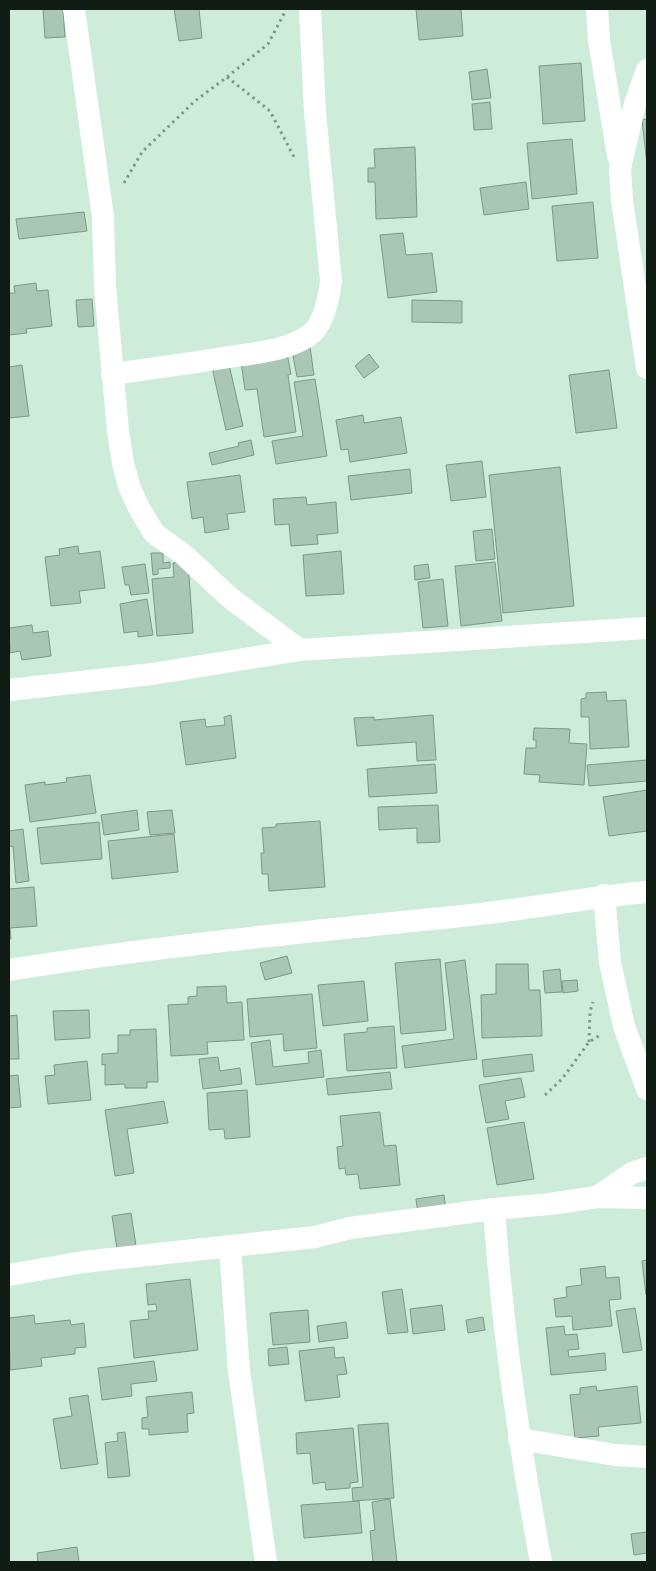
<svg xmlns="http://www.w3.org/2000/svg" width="656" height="1571" font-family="'Fira Sans',sans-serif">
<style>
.building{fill:#aac7b5;stroke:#7d9888}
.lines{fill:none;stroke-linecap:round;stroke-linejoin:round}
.path{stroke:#83998c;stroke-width:3;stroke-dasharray:2.5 4;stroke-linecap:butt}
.street{stroke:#fff;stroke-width:22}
</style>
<rect width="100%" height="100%" fill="#ceecda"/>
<!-- building -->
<g class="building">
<polygon points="43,9 63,9 65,37 45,38"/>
<polygon points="174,9 199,9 202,38 179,41"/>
<polygon points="416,9 461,9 463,36 419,40"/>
<polygon points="581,63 585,121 543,124 539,66"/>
<polygon points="487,69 491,98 472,100 469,72"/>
<polygon points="490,102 492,129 474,130 472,104"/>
<polygon points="647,119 647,164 642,120"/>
<polygon points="572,139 577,194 532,199 527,143"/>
<polygon points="415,147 417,217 376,219 375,182 368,182 368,168 375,168 374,149"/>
<polygon points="526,182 529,209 484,215 480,188"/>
<polygon points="593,202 598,258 557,261 552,206"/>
<polygon points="84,212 87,231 19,239 16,219"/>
<polygon points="403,233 406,255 432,253 437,292 388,298 380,235"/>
<polygon points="36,283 37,291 48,290 52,326 26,329 27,333 9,335 9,293 15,293 14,286"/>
<polygon points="92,299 94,326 78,327 76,300"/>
<polygon points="412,300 462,301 462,323 412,322"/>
<polygon points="310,347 314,375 297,377 292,350"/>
<polygon points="286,348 291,374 288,375 296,432 264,437 257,389 245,390 240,355"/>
<polygon points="369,354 379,367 364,378 355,366"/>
<polygon points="228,360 243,426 226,430 211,363"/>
<polygon points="22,365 29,416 9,418 9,367"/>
<polygon points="609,370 617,428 576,433 569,375"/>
<polygon points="315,379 327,456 276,464 272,441 303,436 294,382"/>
<polygon points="363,415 364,423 401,417 407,453 350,462 348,449 341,450 336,420"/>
<polygon points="251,440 254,455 212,465 209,453 239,446 238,443"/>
<polygon points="482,461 486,497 451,501 446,465"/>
<polygon points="560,467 574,606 503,613 489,475"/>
<polygon points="410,469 412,493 351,500 348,476"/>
<polygon points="240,475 245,512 227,514 229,529 205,533 203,517 192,519 187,482"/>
<polygon points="306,497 307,505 336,502 338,533 317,535 318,544 291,546 289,524 275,525 273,499"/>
<polygon points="492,529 495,559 476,561 473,531"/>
<polygon points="78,546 79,554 100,551 105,588 79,591 81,603 51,606 45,557 60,555 59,549"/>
<polygon points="341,551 344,594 306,596 303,555"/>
<polygon points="151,553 163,553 163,563 170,562 170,568 158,569 158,574 153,575"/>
<polygon points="188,562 193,633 157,636 152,579 174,577 173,563"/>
<polygon points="495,562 502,621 461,626 455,566"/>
<polygon points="145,564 149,593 131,595 129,585 125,585 122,567"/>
<polygon points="428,564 430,578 415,580 414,566"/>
<polygon points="443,579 448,626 423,628 418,582"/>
<polygon points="147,599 153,635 138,637 138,631 124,633 120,604"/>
<polygon points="32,625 33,633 48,631 51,656 22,660 20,651 10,653 9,628"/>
<polygon points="606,692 607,701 626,700 629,747 590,749 589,717 581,717 581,699 586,698 586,693"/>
<polygon points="231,715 236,758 186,765 180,722 205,719 206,727 225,725 224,717"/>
<polygon points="433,715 436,760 417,761 416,742 357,746 354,718 374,717 374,720"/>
<polygon points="534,728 570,729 569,743 587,744 584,785 539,782 540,775 524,774 526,748 536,748 536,740 533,740"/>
<polygon points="647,760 647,781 589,786 587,765"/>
<polygon points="435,764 437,793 369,797 367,769"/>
<polygon points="90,775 96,813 30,822 25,785 45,782 45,785 67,782 66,778"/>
<polygon points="647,790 647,831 609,836 603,797"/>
<polygon points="438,805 440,842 417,843 417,828 379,830 378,807"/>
<polygon points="137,810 139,830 104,835 101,815"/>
<polygon points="172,810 175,833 150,835 147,812"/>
<polygon points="320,821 325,887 269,891 268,874 262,874 261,853 264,853 262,828 276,827 276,824"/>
<polygon points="99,822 102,859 41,864 37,828"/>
<polygon points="23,829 29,881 16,883 13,846 9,847 9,831"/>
<polygon points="174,834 178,872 112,879 108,841"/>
<polygon points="34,887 37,926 10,928 11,939 9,939 9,889"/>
<polygon points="287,956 292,973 265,980 260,963"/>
<polygon points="440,959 446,1030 401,1034 395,963"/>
<polygon points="465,960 477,1059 405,1068 402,1046 454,1039 445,963"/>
<polygon points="496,964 528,964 529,990 540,990 542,1036 482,1038 481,995 496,994"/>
<polygon points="560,969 562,992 545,993 543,971"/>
<polygon points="577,980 578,991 563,993 562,981"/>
<polygon points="364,981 368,1021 323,1026 318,985"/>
<polygon points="226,986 227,1003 242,1002 244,1040 207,1042 208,1054 171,1056 168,1005 188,1004 188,997 197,996 197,987"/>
<polygon points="312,994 317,1048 284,1051 283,1034 250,1037 247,999"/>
<polygon points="89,1010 90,1038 55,1040 53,1011"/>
<polygon points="17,1015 19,1059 9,1059 9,1016"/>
<polygon points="394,1026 397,1068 347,1071 344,1034 367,1032 367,1028"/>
<polygon points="156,1029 158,1082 147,1082 147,1088 125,1088 125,1084 105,1085 105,1064 102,1065 102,1054 118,1053 118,1035 130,1035 130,1030"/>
<polygon points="270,1040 273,1067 309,1063 308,1052 321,1050 324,1077 256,1085 251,1043"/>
<polygon points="532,1054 534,1071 484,1077 482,1060"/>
<polygon points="218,1057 220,1071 240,1068 242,1084 203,1089 199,1059"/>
<polygon points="87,1061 91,1100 48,1104 45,1076 55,1075 54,1065"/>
<polygon points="390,1072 392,1089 328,1095 326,1079"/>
<polygon points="18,1075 21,1107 9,1108 9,1076"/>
<polygon points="521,1078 525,1097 505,1101 509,1119 486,1123 479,1085"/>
<polygon points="247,1090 250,1137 225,1139 224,1129 209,1130 207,1093"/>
<polygon points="164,1101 168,1123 127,1129 134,1173 115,1176 105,1110"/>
<polygon points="380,1112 384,1146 396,1145 400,1185 360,1189 358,1174 346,1175 345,1168 339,1169 337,1147 343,1146 340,1116"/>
<polygon points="524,1122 534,1179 497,1185 487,1128"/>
<polygon points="444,1195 446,1211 418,1214 416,1199"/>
<polygon points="131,1213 136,1246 117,1249 112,1216"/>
<polygon points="647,1260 647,1294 646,1295 642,1261"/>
<polygon points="605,1266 606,1278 619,1277 621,1299 609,1300 612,1326 573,1330 572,1316 556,1317 554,1299 567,1297 566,1287 582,1285 580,1269"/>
<polygon points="190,1279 198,1350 134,1358 130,1321 149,1319 148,1311 157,1311 156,1304 148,1305 146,1284"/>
<polygon points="402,1289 408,1332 388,1334 382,1292"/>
<polygon points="442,1305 445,1330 413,1334 410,1309"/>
<polygon points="635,1308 642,1350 623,1353 616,1311"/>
<polygon points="308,1310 310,1342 273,1345 270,1313"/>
<polygon points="34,1315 35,1324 70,1320 71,1325 84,1323 86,1347 75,1348 75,1354 41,1358 42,1366 10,1370 9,1318"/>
<polygon points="483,1317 485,1330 468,1333 466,1320"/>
<polygon points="346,1322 348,1338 319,1342 317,1326"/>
<polygon points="564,1326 565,1335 577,1334 579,1349 568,1350 569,1357 605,1353 606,1370 551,1375 546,1328"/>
<polygon points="287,1347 289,1364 269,1366 268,1349"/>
<polygon points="334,1347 335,1358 344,1357 347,1374 337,1375 340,1397 305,1401 299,1351"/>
<polygon points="154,1361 157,1381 131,1384 132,1396 102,1400 98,1368"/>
<polygon points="596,1386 597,1391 637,1386 641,1423 598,1427 599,1436 575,1438 570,1395 580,1394 580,1388"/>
<polygon points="192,1392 194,1413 187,1414 188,1432 149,1435 149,1429 142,1429 142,1418 148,1417 146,1397"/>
<polygon points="88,1395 98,1464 61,1469 53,1419 72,1416 69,1398"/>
<polygon points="388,1423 394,1498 353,1501 352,1488 363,1487 358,1425"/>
<polygon points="353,1428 358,1482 350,1483 350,1488 326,1490 325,1482 313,1484 310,1453 297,1454 296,1433"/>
<polygon points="125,1432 130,1476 108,1478 105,1443 118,1441 117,1433"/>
<polygon points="390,1499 397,1562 373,1562 370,1531 375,1530 372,1502"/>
<polygon points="359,1501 362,1533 304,1538 301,1505"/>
<polygon points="647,1532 647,1553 634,1555 631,1534"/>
<polygon points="77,1547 79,1562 38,1562 37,1553"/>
</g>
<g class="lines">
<!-- path -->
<g class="path">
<polyline points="227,77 270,111 294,157"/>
<polyline points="124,183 142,152 195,101 227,77 268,44 285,12"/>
<polyline points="589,1042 590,1012 593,1002"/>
<polyline points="545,1095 562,1079 589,1042 602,1034"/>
</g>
<!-- street -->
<g class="street">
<polyline points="74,9 103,217 105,287 118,431 123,463 129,486 140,510 154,533 184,555 229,597 300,650"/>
<polyline points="597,9 599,40 618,156"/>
<polyline points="647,70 635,104 620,168 622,200 647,368"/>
<path d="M112,374C149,369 186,364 223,358C251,353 287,352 311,334C324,323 329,297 331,281L315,112L310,9"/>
<polyline points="9,690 152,674 300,650 647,628"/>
<polyline points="604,895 610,962 624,1026 647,1089"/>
<path d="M9,970C162,945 317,931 471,915C530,909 588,897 647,892"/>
<polyline points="597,1197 632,1173 647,1168"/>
<path d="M494,1209C502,1329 519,1444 541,1562"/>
<polyline points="230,1247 239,1371 266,1562"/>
<polyline points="9,1275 83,1262 315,1237 350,1228 494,1209 550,1204 597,1197 647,1198"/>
<polyline points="519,1439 615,1455 647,1457"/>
</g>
</g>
<!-- border -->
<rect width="656" height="1571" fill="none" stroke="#101b14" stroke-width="20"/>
</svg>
